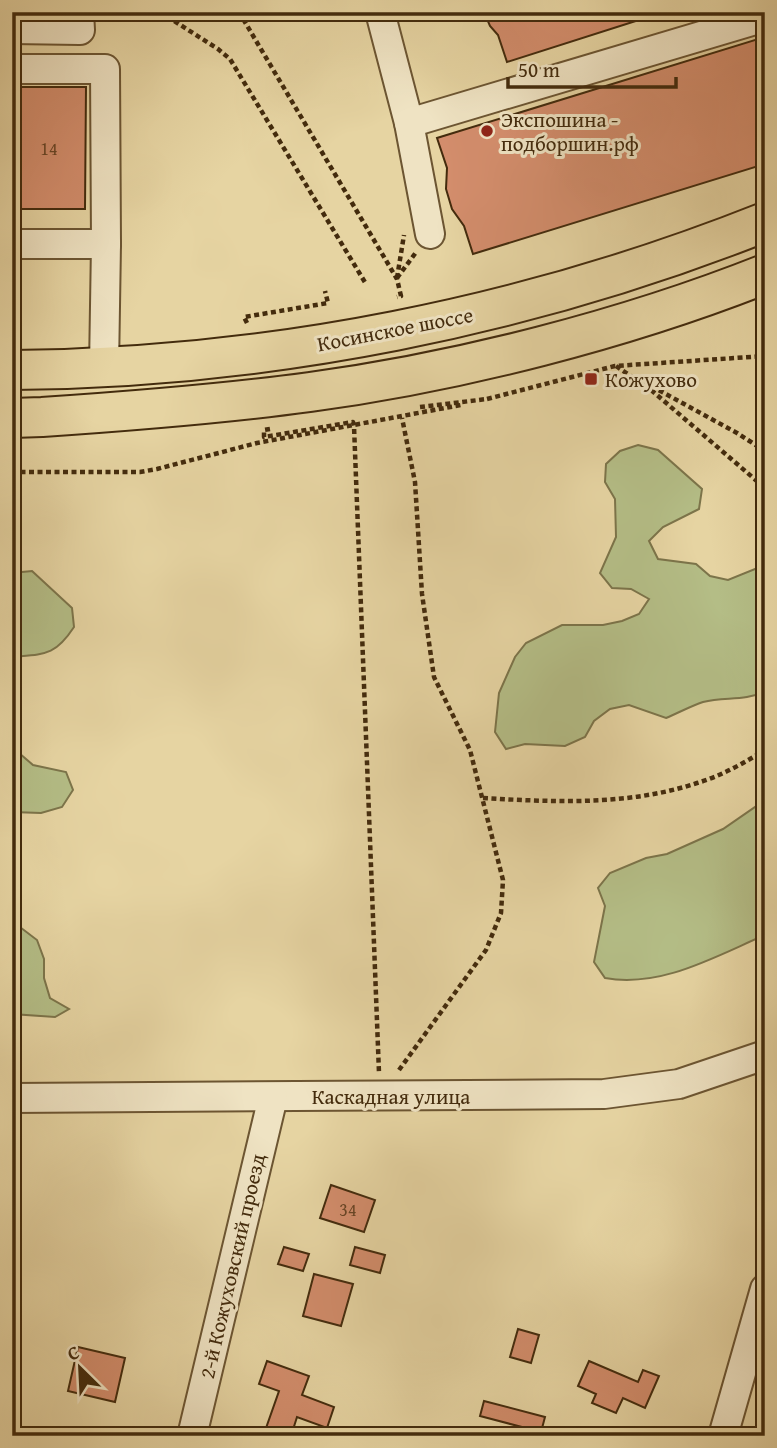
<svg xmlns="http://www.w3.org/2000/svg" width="777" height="1448" font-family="'Gentium Book Plus',serif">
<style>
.green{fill:#b4bd86;stroke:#7c744a;stroke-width:2}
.building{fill:#d38d6c;stroke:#432b0d;stroke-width:2}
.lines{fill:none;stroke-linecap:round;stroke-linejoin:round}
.minor-casing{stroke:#6c5532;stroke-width:32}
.highway-casing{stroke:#432b0d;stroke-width:42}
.path{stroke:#432b0d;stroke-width:4.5;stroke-dasharray:5 3.5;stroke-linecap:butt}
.minor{stroke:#efe3c3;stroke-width:28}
.highway{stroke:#e6d4a2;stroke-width:38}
.poi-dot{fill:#8f2418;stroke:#efe3c3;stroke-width:2.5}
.labels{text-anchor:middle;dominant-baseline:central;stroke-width:6;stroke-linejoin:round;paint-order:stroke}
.number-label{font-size:18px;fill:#674425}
.poi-label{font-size:21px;fill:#432b0d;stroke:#efe3c3;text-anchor:start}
.street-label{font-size:21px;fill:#432b0d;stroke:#efe3c3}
</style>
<rect width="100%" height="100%" fill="#e6d4a2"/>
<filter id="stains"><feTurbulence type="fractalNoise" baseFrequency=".00286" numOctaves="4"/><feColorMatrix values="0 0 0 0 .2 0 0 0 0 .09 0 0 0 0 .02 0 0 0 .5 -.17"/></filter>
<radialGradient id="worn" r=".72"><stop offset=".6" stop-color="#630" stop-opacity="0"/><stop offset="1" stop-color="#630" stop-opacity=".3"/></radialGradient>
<!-- green -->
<g class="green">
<path d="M638,445L658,450L702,489L699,509L663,527L649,541L658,559L696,564L710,576L728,580L765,565V691C744,702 725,696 703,702C691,706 678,713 666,718L629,705L610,709L594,721L585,737L565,746L525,744L506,749L495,732L499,693L515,657L526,643L562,625H603L622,621L639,614L649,599L631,589L612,588L600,573L616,537L615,499L605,482L606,464L620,451Z"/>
<path d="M32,571L72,608L74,627C55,656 45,654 12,657V573Z"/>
<polygon points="12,747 33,765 66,772 73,790 62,807 41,813 12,812"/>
<path d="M765,800V935C714,957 661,988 605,978L594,962L605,906L598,888L610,873L646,858L667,854L723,829Z"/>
<polygon points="12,921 37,940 44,959 44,978 50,998 69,1009 55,1017 12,1014"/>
</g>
<!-- building -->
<g class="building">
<polygon points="12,12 65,12 65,13 12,14"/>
<polygon points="484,12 664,12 507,62 498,35 490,26"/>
<polygon points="765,37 765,164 473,254 464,226 452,209 446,189 447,168 437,138"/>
<polygon points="12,87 86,87 85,209 12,209"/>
<polygon points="331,1185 375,1200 364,1232 320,1218"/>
<polygon points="284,1247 309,1254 303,1271 278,1264"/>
<polygon points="355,1247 385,1255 380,1273 350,1265"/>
<polygon points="314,1274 353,1284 341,1326 303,1316"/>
<polygon points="518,1329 539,1335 531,1363 510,1357"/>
<polygon points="78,1347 125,1358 115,1402 68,1391"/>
<polygon points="267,1361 309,1376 302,1395 334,1407 327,1428 297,1417 291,1436 278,1436 265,1431 279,1391 259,1384"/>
<polygon points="589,1361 638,1382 643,1370 659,1376 645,1408 623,1398 616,1413 592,1403 596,1394 578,1386"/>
<polygon points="484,1401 545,1417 541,1432 480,1416"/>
</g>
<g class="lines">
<!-- minor casing -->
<g class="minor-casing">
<g id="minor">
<polyline points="380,12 409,123 430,234"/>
<polyline points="12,29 80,30 79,12"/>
<polyline points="12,69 105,69 106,244"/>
<polyline points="409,123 765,17"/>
<polyline points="12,244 106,244 104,368"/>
<polyline points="12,1098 604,1094 679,1084 765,1055"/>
<polyline points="192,1436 273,1097"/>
<polyline points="723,1436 765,1289"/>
</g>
</g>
<!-- highway casing -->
<g class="highway-casing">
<g id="highway">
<path d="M12,370C269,368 526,317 765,222"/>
<path d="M12,418L42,417C131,411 221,404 310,392C459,372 626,329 765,274"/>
</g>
</g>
<!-- path -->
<g class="path">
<polyline points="160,12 218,49 230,59 366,284"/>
<polyline points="239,12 397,279 401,296 397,297"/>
<polyline points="397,278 404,235"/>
<polyline points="397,278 417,251"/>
<polyline points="247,323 244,317 328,303 325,291"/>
<polyline points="616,366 650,389 765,488"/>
<polyline points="644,382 737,433 765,451"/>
<polyline points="487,399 615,366 765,356"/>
<polyline points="420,407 487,399"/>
<polyline points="270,429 264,430 264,437 353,422 354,426 379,1073"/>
<polyline points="12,472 140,472 157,469 257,443 461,405"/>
<path d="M483,798C554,802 628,806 697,783C721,776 744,763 765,750"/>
<polyline points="399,1070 486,950 501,913 503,880 470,750 434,677 422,594 415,482 402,418"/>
</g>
<!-- minor -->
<use href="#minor" class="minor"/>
<!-- highway -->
<use href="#highway" class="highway"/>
</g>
<!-- markers -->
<g class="poi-dot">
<circle cx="487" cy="131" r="7"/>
<rect x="584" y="372" width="14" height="14" rx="3.5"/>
</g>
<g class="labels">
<!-- number labels -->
<g class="number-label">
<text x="49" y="148">14</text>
<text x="348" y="1209">34</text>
</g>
<!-- poi labels -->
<g class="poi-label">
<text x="501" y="119">Экспошина -<tspan x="501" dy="24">подборшин.рф</tspan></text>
<text x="605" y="379">Кожухово</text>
</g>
<!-- street labels -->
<g class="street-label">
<text transform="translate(395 329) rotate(-11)">Косинское шоссе</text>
<text x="391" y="1096">Каскадная улица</text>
<text transform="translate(232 1266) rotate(-77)">2-й Кожуховский проезд</text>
</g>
</g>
<!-- margin -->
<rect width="777" height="1448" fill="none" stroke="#e6d4a2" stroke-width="42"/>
<rect x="14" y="14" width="749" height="1420" fill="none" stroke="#432b0d" stroke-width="3.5"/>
<rect x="21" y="21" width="735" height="1406" fill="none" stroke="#432b0d" stroke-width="2"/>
<!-- north arrow -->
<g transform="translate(80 1368) rotate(336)" stroke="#efe3c3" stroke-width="5" paint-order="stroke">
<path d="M0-5L12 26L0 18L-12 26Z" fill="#432b0d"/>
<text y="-10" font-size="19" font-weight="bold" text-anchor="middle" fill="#432b0d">С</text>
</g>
<!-- scale -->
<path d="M508 77v10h168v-10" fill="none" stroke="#432b0d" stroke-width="3.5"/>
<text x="518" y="77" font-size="21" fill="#432b0d" stroke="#efe3c3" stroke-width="5" paint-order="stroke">50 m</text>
<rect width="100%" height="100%" filter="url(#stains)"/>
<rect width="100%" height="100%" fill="url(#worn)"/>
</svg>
